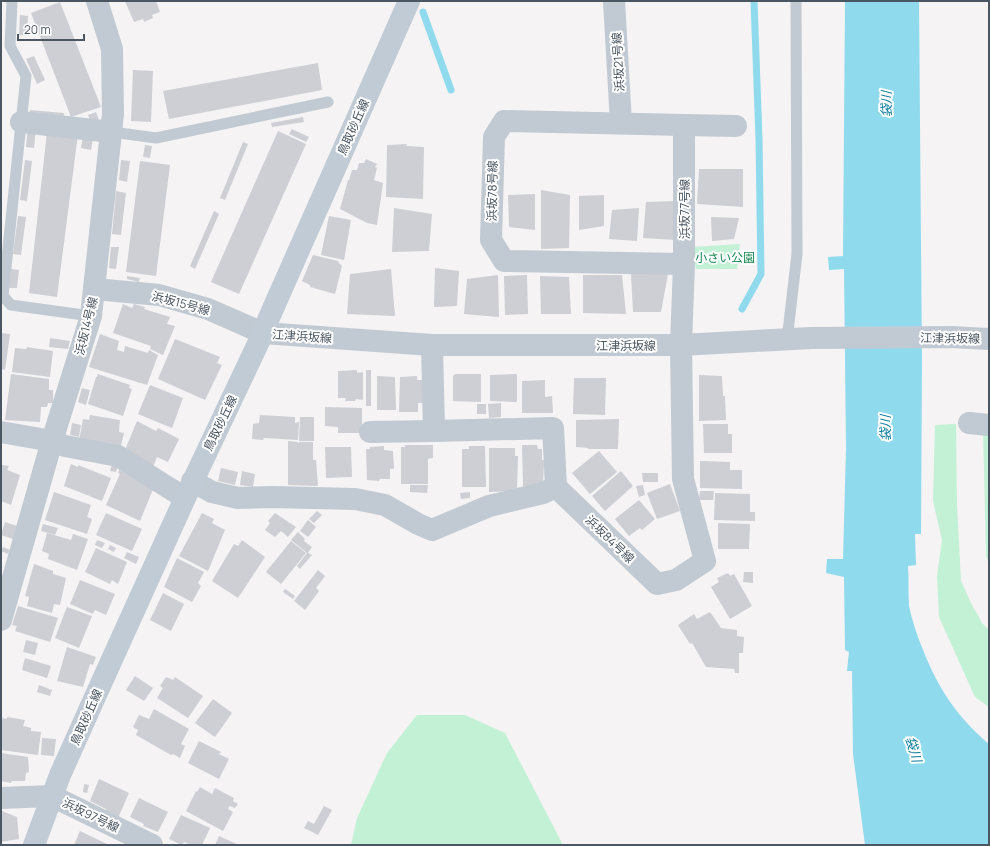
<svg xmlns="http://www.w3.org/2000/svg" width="990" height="846" font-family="Manrope,'Noto Sans JP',sans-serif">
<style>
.green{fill:#c3f1d5}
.water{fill:#90daee}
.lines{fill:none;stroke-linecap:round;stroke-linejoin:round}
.stream{stroke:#90daee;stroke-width:7}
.building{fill:#cdcfd5}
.service{stroke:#c1cad2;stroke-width:11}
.minor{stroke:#c1cad2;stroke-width:22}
.tertiary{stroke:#c1cad2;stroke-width:22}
.secondary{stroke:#c1cbd6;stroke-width:22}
.labels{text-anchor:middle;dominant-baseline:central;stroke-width:4;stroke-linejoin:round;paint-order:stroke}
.street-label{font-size:12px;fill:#4a5661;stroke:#fff}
.park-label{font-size:12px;fill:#17864f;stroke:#fff}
.water-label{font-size:13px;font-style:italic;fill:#0c7c9b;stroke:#fff}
</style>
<rect width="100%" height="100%" fill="#f5f3f3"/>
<!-- green -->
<g class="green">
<polygon points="740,244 737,269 696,269 693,247"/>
<polygon points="956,424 957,505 961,581 971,603 982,623 989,630 989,707 975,697 939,617 937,576 942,540 933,501 935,425"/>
<polygon points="983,429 989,431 989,565 986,556"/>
<polygon points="417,715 465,715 505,733 563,845 351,845 357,818 387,753"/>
</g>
<!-- water -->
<path class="water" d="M845,1H919L922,362L921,534H915L916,565L908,566C909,579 908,593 909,606C912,621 917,635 923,650C938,688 957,717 989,744V845H865L853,754L852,671H847L849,652L845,650L844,577L826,573L827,559H843L846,449L844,269L829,270L828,257L843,256Z"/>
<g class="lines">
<!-- stream -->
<g class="stream">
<polyline points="423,12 451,90"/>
<polyline points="742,309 761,274 759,139 754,1"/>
</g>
</g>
<!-- building -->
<g class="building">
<polygon points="125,1 156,1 160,12 152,15 153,18 144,22 143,19 134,22"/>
<polygon points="60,2 101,107 71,117 31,13"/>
<polygon points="20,15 28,16 27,36 19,35"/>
<polygon points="34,56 45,80 37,84 26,59"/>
<polygon points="318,63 322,90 169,119 163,91"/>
<polygon points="133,70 153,71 151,122 131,121"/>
<polygon points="30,110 64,113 63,120 29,117"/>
<polygon points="96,112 100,122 92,125 88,115"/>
<polygon points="303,117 304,122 272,127 271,123"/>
<polygon points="28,127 36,128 34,148 26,147"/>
<polygon points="292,129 309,137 306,142 289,134"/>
<polygon points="278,131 306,144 239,294 211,282"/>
<polygon points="47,132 78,134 57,297 29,293"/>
<polygon points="83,136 93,138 91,150 81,148"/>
<polygon points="243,142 248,144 225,200 220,198"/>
<polygon points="407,144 406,146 424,147 423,199 386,197 387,145"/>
<polygon points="145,145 152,146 150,158 143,157"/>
<polygon points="366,159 377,164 375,167 377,168 374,180 383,183 377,225 367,223 340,209 348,180 349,180 352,170 357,170 359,163 364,163"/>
<polygon points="25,160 32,161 27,201 20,200"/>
<polygon points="121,160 130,161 127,182 119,180"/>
<polygon points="140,161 170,165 156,276 126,272"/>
<polygon points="699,169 743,169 743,207 697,204"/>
<polygon points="541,190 570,195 569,248 541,249"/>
<polygon points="116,191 126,193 121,235 112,234"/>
<polygon points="535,194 535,230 509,227 508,195"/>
<polygon points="604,195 604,226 579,230 579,196"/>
<polygon points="675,201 676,240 643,238 646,202"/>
<polygon points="394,208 432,214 429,251 392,252"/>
<polygon points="639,208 637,241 609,239 612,210"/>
<polygon points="214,211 219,214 195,269 190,266"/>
<polygon points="18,216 26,217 21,255 13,254"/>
<polygon points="329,216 351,220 344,260 321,255"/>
<polygon points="711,217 739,218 734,239 712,241"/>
<polygon points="111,247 119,247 116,269 109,268"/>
<polygon points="313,255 338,261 339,263 342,266 335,294 310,287 310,285 302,281"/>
<polygon points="435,268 459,271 457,306 434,307"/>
<polygon points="11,269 19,270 17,288 9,288"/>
<polygon points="391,269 395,316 347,314 350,274"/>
<polygon points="631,274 668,274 661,312 633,312"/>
<polygon points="498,275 499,317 464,314 467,279"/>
<polygon points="527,275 528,314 505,315 504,276"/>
<polygon points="583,275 622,275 626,314 583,313"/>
<polygon points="127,276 140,278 139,282 127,279"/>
<polygon points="540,276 569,277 571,314 541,314"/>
<polygon points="123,304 132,308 134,304 145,307 144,309 170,317 167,324 175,326 163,355 150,349 151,346 113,333"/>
<polygon points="1,333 10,334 5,370 1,369"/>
<polygon points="100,334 119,341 117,350 124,352 125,346 148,353 149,350 158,355 147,385 89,367"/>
<polygon points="50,338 70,341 68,349 49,347"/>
<polygon points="175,339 220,357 217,363 222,365 205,400 158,379"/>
<polygon points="27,347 53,351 50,377 12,372 15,348 26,349"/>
<polygon points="357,370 357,373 363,372 363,400 356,399 355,401 345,401 346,398 338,398 338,371"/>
<rect x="366" y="370" width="5" height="36"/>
<polygon points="11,374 49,379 49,390 53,390 53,403 48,403 47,407 41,407 40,422 5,420"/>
<polygon points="98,374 130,385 129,388 132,389 123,416 88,404 96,377 97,377"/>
<polygon points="455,374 481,374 481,402 453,401 453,376"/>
<polygon points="517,374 517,402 490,401 490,375"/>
<polygon points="699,375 722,376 723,396 725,396 726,420 699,421"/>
<polygon points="377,376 395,377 396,410 377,410"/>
<polygon points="417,376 417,380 422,380 423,403 418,403 418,412 399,412 400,377"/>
<polygon points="574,378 606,378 605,415 573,414"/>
<polygon points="545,380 545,397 552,396 553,413 522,413 522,381"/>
<polygon points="150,385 183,398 172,428 138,414"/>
<polygon points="82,388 90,390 86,405 78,402"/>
<polygon points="501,403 501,417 489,418 488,404"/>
<rect x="477" y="404" width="9" height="10"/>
<polygon points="325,407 362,408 362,433 338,433 338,427 325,426"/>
<polygon points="90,415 120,420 119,432 124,433 120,450 79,441 83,419 89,420"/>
<polygon points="260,415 295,417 295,423 299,422 298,440 264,438 263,440 252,439 253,424 259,423"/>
<polygon points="300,417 314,417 314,441 299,441"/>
<polygon points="619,419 618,449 588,449 588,448 576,447 576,420"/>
<polygon points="137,421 156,431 158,428 179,439 168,462 157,457 153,467 125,450"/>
<polygon points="72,423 81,425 79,437 70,435"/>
<polygon points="703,424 728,424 728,434 732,434 732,453 704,453"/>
<polygon points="288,441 298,442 299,444 299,442 313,442 313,460 316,460 318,486 288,485"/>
<polygon points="405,445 433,445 433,458 428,459 428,484 401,484 401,447 405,447"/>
<polygon points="522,445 537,445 538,449 542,449 542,460 544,460 543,487 523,486"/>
<polygon points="384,446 384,450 393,451 394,469 390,469 390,479 380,479 379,481 367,480 366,449 370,449 370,447"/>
<polygon points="469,446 485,446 486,487 462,487 462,449 469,449"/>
<polygon points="325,447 351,447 352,477 326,478"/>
<polygon points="489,448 515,448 515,456 518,456 517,491 489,492"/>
<polygon points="599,451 617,472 590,494 572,473"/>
<polygon points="113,461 119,463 116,472 110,471"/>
<polygon points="700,461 730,462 730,470 742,470 742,489 700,488"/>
<polygon points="71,464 78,467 78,465 111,478 102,501 64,486"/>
<polygon points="121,464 154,487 140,521 106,505 120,474 118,473"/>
<polygon points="2,465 9,466 7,470 20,475 11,505 1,501 1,469"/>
<polygon points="221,468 238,472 235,485 218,481"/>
<polygon points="242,471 255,474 253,487 240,485"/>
<polygon points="621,471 633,486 605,511 592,496"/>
<polygon points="642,473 658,473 658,482 643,482"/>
<polygon points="670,484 680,511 657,519 647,493"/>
<polygon points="410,485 428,485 427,493 410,492"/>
<polygon points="643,485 645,495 639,497 636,486"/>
<polygon points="700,491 714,491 713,500 699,500"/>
<polygon points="54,492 91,505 87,517 92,519 87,534 45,520"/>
<polygon points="470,492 470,498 461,499 460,493"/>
<polygon points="715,493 750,494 750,512 755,512 755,521 714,520"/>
<polygon points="639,500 655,519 642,530 640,528 629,536 615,519"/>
<polygon points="317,511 322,515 314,523 309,519"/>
<polygon points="106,513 142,529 132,551 96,535"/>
<polygon points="202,513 214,519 212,523 225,530 208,571 179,556"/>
<polygon points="275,513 296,527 288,537 281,531 275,537 265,530 270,523 268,521"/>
<polygon points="308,520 316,527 308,537 300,531"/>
<polygon points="5,522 17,526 13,539 1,535"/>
<polygon points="718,523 750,524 749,549 718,549"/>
<polygon points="43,524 58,528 55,535 41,531"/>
<polygon points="298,532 305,539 304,541 312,547 308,553 312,555 300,569 297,566 307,553 291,540"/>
<polygon points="47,533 71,540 73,534 88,539 77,570 48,559 49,554 42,551"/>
<polygon points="97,540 105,543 102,548 95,545"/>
<polygon points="242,540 265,557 238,598 212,581 234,544 238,546"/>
<polygon points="291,541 306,553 281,584 266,572"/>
<polygon points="110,545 116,548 114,552 108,549"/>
<polygon points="3,547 10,550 8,554 1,551"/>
<polygon points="96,548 127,562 118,584 112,580 110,584 85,572"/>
<polygon points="127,552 139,557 136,564 124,558"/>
<polygon points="177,558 204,572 198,583 201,586 192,602 164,587"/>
<polygon points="34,564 53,571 53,574 66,578 60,605 54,604 52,613 27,606 29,597 25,596"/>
<polygon points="318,570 325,576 316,588 319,591 305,610 294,601"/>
<polygon points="744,572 753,572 753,583 743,582"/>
<polygon points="728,573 730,576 734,574 752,606 730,619 711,587 719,582 717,578"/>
<polygon points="80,580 115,594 106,615 95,610 93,614 70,604"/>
<polygon points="285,589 295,596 293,599 283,592"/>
<polygon points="163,593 184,604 171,631 150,620"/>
<polygon points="18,606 58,618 50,642 15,631 17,626 12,625"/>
<polygon points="67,607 92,616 79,648 55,638"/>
<polygon points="710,612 721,628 737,630 737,636 744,637 743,653 739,653 739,673 735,673 734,669 706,667 692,643 690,644 678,625 694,614 697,619"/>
<polygon points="26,640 38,643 35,655 23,652"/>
<polygon points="67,647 96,657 93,665 90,664 83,687 57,681"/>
<polygon points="25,658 51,666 47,678 22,670"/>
<polygon points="135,676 153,688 144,701 126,690"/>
<polygon points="166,677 173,680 175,677 203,696 188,718 157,698 163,688 160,686"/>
<polygon points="39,685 52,690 50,696 37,692"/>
<polygon points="213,699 232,713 215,737 195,723"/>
<polygon points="154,709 189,729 181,744 185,746 180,758 173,754 171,755 136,735 138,730 133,727 139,715 149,719"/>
<polygon points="7,717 25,720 23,726 31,728 31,731 41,732 38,755 1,750 1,718 7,719"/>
<polygon points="42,738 56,739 54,756 41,755"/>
<polygon points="199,741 221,752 219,754 229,759 219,779 188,763"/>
<polygon points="1,753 28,757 29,772 26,773 25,781 12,781 11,783 1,781"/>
<polygon points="99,779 129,793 118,818 105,812 106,809 90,801"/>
<polygon points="84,784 89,785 87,793 83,792"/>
<polygon points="200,787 212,794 215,788 234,798 233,801 238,804 235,808 229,806 228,809 233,812 223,831 186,811 196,791 197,792"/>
<polygon points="139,798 168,812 158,832 143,826 144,824 130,817"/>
<polygon points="324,806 332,810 318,835 304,828 308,821 314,824"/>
<polygon points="2,811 17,817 19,839 1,842 1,816"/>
<polygon points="181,815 210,828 202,845 191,845 184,842 182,845 169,839"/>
<polygon points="80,831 109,845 74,845"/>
<polygon points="219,836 239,845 215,845"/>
</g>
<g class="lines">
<!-- service -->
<g class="service">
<polyline points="12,1 10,46 26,76 3,296 11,305 91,316"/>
<polyline points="112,132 156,138 328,102"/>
<polyline points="787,340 797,254 796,1"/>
</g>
<!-- minor -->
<g class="minor">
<polyline points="614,1 621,123"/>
<polyline points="21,122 112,132"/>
<polyline points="684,264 504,261 491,240 494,137 504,121 684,125"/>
<polyline points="95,289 159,295 208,309 263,333"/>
<polyline points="432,345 434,431 553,428 556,487 657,584 676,580 705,561 683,479 681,345 684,264 684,125 736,126"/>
<polyline points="969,423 989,425"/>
<polyline points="1,432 52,441 65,446 118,456 185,498"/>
<polyline points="370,432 434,431"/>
<polyline points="192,481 212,492 238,498 272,497 355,499 385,505 418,524 432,530 489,506 543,493 556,487"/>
<polyline points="1,620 52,441 91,316 113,114 112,49 97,1"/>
<polyline points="1,798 52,796 152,845"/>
</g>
<!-- tertiary -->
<polyline class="tertiary" points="263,333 432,345 681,345 811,338 950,337 989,339"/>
<!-- secondary -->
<polyline class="secondary" points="34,845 60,775 95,697 185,498 263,333 268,320 409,1"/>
</g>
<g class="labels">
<!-- street labels -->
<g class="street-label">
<text transform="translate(618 62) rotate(-93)">浜坂21号線</text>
<text transform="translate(353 127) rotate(-66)">鳥取砂丘線</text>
<text transform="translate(492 191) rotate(-89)">浜坂78号線</text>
<text transform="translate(684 209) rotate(-90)">浜坂77号線</text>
<text transform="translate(181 303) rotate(15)">浜坂15号線</text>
<text transform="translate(86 326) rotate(-76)">浜坂14号線</text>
<text transform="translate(302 336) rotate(4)">江津浜坂線</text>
<text transform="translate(950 338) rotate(1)">江津浜坂線</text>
<text x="626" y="345">江津浜坂線</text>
<text transform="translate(220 423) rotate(-64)">鳥取砂丘線</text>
<text transform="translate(610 539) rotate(44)">浜坂84号線</text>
<text transform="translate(86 717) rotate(-66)">鳥取砂丘線</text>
<text transform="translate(91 815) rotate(26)">浜坂97号線</text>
</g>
<!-- park labels -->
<g class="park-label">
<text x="725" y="257">小さい公園</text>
</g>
<!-- water labels -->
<g class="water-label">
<text transform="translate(886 104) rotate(-90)">袋川</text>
<text transform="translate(885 428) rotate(-90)">袋川</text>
<text transform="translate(914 749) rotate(74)">袋川</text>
</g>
</g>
<!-- border -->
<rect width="990" height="846" fill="none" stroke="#4a5661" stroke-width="4"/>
<!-- scale -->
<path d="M18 34v6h66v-6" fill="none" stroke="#4a5661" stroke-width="2"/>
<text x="24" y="34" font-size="12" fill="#4a5661" stroke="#ffffff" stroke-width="3" paint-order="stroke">20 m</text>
</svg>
